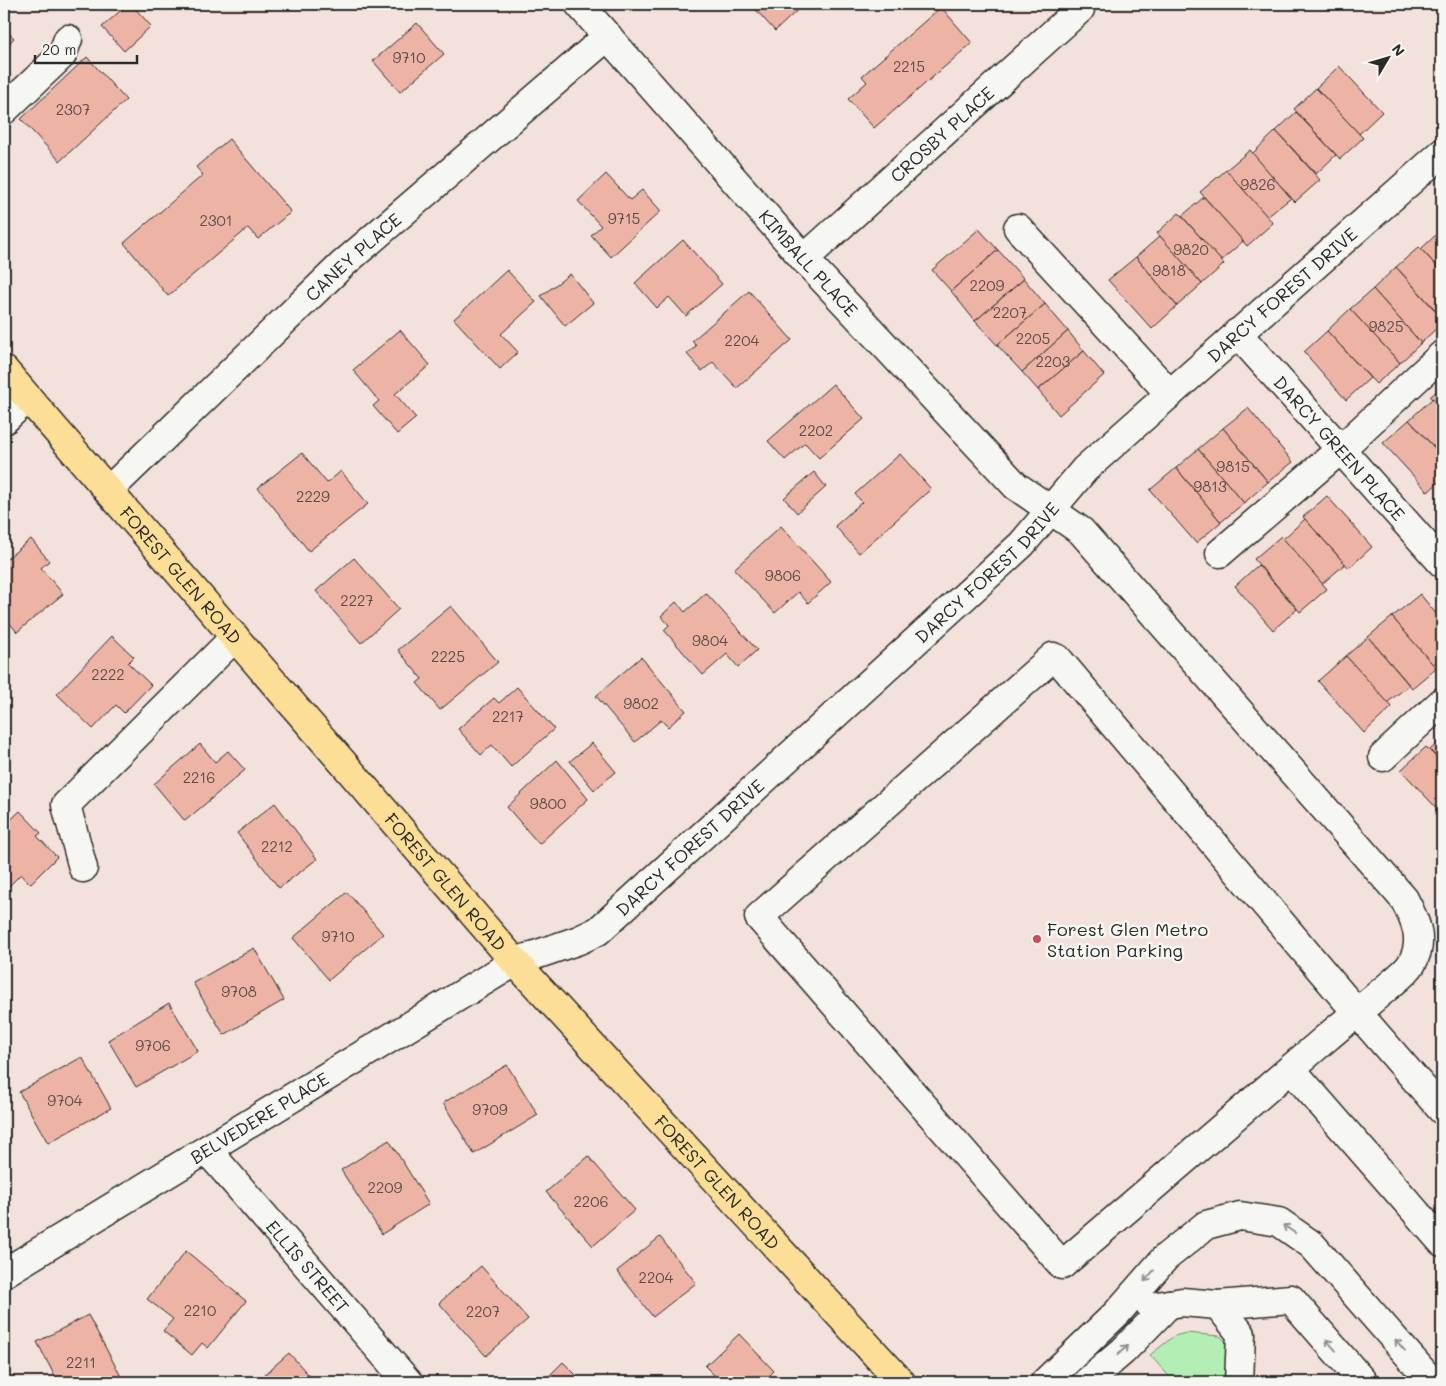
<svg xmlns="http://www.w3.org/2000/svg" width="1446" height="1386" font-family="Mali,sans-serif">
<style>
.green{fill:#b3efb5;stroke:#6f8d70}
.building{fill:#edb4a6;stroke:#2b2b2b}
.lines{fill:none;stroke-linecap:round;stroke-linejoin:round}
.minor-casing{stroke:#2b2b2b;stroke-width:31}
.major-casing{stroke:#2b2b2b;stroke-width:31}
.minor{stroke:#f6f6f2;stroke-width:28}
.major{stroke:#fdde96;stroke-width:28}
.oneway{stroke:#90908e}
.poi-dot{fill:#d1495b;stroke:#f6f6f2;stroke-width:2}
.labels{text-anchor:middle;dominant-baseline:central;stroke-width:5;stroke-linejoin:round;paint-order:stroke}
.number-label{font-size:15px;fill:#5c4d4a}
.street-label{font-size:18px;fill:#2b2b2b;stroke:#f6f6f2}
.poi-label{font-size:18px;fill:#2b2b2b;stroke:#f6f6f2;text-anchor:start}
</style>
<rect width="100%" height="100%" fill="#f3e2db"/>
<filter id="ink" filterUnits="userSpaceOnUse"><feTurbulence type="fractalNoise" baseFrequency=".02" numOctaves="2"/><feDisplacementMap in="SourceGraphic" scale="10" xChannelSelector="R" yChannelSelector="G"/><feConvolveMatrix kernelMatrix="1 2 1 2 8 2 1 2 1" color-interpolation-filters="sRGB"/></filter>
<g filter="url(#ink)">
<!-- green -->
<polygon class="green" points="1186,1333 1220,1336 1228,1344 1229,1382 1174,1382 1150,1355 1174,1336"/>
<!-- building -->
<g class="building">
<polygon points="128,4 131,4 151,26 124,51 102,27"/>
<polygon points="763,4 804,4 775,31 756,10"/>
<polygon points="816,4 830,4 822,11"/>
<polygon points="941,7 972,43 874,128 848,99 867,82 862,76"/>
<polygon points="417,23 444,54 400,92 373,61"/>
<polygon points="4,29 14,38 4,49"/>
<polygon points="87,57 126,100 60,161 21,119"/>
<polygon points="1339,66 1382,112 1359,134 1316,88"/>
<polygon points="1316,88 1363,138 1340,159 1294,109"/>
<polygon points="1296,112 1336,155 1316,174 1276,131"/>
<polygon points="1276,131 1320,180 1295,202 1252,154"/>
<polygon points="229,139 291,212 258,239 248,228 168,296 124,243 203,175 196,167"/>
<polygon points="1250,150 1291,198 1267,217 1226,170"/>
<polygon points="1226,170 1273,223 1247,246 1200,192"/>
<polygon points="606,174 630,200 642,190 661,211 611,257 591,235 601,226 578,201"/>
<polygon points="1204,197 1243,241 1221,261 1182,216"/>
<polygon points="1179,213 1224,264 1202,284 1157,233"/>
<polygon points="979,229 998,250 951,291 932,270"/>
<polygon points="1442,229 1442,272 1421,249"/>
<polygon points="1160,236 1202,284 1177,306 1136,257"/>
<polygon points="683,240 722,284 686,316 669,297 657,308 635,283"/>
<polygon points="1419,247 1442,272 1442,313 1440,315 1396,267"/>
<polygon points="998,250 1024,279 975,321 951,291"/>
<polygon points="1136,257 1177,306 1152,329 1108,280"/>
<polygon points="1396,267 1442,318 1442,323 1421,343 1373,289"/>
<polygon points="507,270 536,302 501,334 518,352 500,369 454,319"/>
<polygon points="570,274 593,303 565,326 541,296"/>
<polygon points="1024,279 1045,304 997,345 975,321"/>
<polygon points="1373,289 1421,343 1400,363 1350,309"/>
<polygon points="749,291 792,340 737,388 713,362 702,371 687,354 696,346 692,341"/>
<polygon points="1045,304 1068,331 1022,372 997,345"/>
<polygon points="1350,309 1400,363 1376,384 1327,331"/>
<polygon points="400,330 430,365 395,394 416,418 397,434 373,406 379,401 353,370"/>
<polygon points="1068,331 1084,351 1038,390 1022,372"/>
<polygon points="1327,331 1370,378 1346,400 1304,352"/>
<polygon points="1084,351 1104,375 1059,415 1038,390"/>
<polygon points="833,384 864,419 819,458 805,443 785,460 768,441"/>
<polygon points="1442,386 1442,409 1430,397"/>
<polygon points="1433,398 1442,409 1442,456 1409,420"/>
<polygon points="1248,408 1293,462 1268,482 1223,428"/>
<polygon points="1409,420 1442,456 1442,479 1428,492 1383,443"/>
<polygon points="1223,428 1268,482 1244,503 1198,449"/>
<polygon points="1198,449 1244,503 1221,522 1176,468"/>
<polygon points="302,453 327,483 341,471 368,504 309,551 258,488"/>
<polygon points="900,454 931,489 859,553 835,526 862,502 855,494"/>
<polygon points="1176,468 1221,522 1196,543 1150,490"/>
<polygon points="814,472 826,487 797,513 784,498"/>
<polygon points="1327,496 1372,547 1349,568 1303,517"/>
<polygon points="1305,519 1345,564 1322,584 1283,539"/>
<polygon points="781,526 831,582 808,603 798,592 775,613 734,569"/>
<polygon points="1281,536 1327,589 1300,612 1254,559"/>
<polygon points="31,539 49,561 41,568 63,594 17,632 4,616 4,561"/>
<polygon points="354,558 399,609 361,643 316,591"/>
<polygon points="1258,565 1297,609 1273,630 1235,586"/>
<polygon points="706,593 757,650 738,667 727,654 703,675 664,630 669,625 661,616 676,602 685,612"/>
<polygon points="1420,594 1442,621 1442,657 1433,665 1392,617"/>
<polygon points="451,606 498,662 440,710 417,683 422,679 398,650"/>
<polygon points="1392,617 1436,668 1412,688 1368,637"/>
<polygon points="112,636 134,657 128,663 151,685 124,713 116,705 93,729 57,694"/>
<polygon points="1368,637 1409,685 1387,703 1346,656"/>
<polygon points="1346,656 1392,707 1364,733 1318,681"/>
<polygon points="641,657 686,711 668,727 661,720 635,742 596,696"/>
<polygon points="517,687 554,729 511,767 492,745 481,755 458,729 494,698 499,703"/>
<polygon points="1442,739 1442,763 1430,750"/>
<polygon points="592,743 616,772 594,790 570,761"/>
<polygon points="200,744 215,762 228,751 245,770 185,821 154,784"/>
<polygon points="1426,747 1442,763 1442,814 1401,770"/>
<polygon points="557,760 588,799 539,844 507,807"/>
<polygon points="275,803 317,859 279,888 237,833"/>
<polygon points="20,811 41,833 37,836 57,857 30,884 21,874 4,891 4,826"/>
<polygon points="347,892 383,934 329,980 293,938"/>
<polygon points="254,948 284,1000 224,1035 193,983"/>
<polygon points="169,1003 198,1051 136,1087 108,1040"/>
<polygon points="82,1057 111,1108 48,1143 19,1092"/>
<polygon points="507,1065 538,1115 474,1154 443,1103"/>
<polygon points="389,1140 429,1204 382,1234 341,1170"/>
<polygon points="588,1156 635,1210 593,1246 546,1192"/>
<polygon points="660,1237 696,1283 653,1317 617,1271"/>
<polygon points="186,1251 246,1301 208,1348 202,1343 192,1355 163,1331 173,1319 147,1299"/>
<polygon points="481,1266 528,1319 486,1356 439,1303"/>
<polygon points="88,1315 124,1382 58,1382 37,1342"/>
<polygon points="739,1334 774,1371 763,1382 721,1382 705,1366"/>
<polygon points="289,1353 315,1382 256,1382"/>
<polygon points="563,1362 583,1382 543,1382"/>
</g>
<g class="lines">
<!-- minor casing -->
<g class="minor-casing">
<g id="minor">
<path id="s1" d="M579,4L804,259L1016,486L1081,531L1404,899C1415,920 1425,940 1412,963C1406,973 1394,981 1385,989C1365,1006 1344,1023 1324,1040C1236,1115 1149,1190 1062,1265L759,917L1053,657L1058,659L1342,995L1442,1110"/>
<polyline points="4,110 62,55 68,39"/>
<polyline points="1018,228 1170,394"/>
<path id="s2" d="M804,259L1080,9"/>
<path id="s3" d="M1237,333L1442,563"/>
<polyline points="4,420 28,398"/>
<path id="s4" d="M108,491L343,264L608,36"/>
<polyline points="1220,553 1341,449 1442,355"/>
<polyline points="1383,757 1442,702"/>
<polyline points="83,868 66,805 235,637"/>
<polyline points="1291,1069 1442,1242"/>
<path id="s5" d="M207,1150L408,1382"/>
<path id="s6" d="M4,1273L515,962L579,940L598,931L1022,544L1085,469L1442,153"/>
<polyline points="1151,1307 1182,1302 1218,1305"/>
<polyline points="1045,1382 1117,1313 1165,1258 1206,1225 1240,1216 1279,1222 1312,1245 1432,1382"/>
<polyline points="1087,1382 1123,1351 1169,1304"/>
<polyline points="1239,1382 1241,1334 1218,1305 1291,1299 1363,1382"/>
</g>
</g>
<!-- major casing -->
<g class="major-casing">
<g id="major">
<path id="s7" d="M4,370L515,962L901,1382"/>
</g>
</g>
<!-- minor -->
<use href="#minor" class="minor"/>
<!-- major -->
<use href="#major" class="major"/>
</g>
<!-- one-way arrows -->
<defs><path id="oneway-shaft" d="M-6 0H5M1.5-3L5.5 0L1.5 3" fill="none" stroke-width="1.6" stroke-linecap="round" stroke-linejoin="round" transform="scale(1.25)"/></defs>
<g class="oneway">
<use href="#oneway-shaft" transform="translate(1289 1229) rotate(-146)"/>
<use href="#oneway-shaft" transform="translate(1149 1276) rotate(131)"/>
<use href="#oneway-shaft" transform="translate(1331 1345) rotate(-131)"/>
<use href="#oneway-shaft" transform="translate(1400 1345) rotate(-131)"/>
<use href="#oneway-shaft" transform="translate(1123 1350) rotate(-43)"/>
</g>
</g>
<!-- markers -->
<circle class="poi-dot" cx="1037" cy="939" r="5"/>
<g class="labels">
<!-- number labels -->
<g class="number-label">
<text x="409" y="57">9710</text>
<text x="909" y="66">2215</text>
<text x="73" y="109">2307</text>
<text x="1258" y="184">9826</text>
<text x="624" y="218">9715</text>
<text x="216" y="220">2301</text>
<text x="1191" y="249">9820</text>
<text x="1169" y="270">9818</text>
<text x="987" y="285">2209</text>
<text x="1010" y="312">2207</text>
<text x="1386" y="326">9825</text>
<text x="1033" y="338">2205</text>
<text x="742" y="340">2204</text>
<text x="1053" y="361">2203</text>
<text x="816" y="430">2202</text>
<text x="1233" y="466">9815</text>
<text x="1210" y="486">9813</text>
<text x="313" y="496">2229</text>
<text x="783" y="575">9806</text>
<text x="357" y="600">2227</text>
<text x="710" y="640">9804</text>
<text x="448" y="656">2225</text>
<text x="108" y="674">2222</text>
<text x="641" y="703">9802</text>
<text x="508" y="716">2217</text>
<text x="199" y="777">2216</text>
<text x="548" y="803">9800</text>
<text x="277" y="846">2212</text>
<text x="338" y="936">9710</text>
<text x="239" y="991">9708</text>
<text x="153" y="1045">9706</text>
<text x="65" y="1100">9704</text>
<text x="490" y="1109">9709</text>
<text x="385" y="1187">2209</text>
<text x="591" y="1201">2206</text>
<text x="656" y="1277">2204</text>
<text x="200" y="1310">2210</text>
<text x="483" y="1311">2207</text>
<text x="81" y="1362">2211</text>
</g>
<!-- street labels -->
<g class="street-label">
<text stroke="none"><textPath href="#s2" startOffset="186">CROSBY PLACE</textPath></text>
<text stroke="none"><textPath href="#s4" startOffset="339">CANEY PLACE</textPath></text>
<text stroke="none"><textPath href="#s1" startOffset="346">KIMBALL PLACE</textPath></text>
<text stroke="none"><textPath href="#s6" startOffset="1622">DARCY FOREST DRIVE</textPath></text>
<text stroke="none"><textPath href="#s3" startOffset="154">DARCY GREEN PLACE</textPath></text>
<text stroke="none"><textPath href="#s6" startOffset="1216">DARCY FOREST DRIVE</textPath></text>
<text stroke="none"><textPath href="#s7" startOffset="271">FOREST GLEN ROAD</textPath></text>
<text stroke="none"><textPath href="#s6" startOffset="811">DARCY FOREST DRIVE</textPath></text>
<text stroke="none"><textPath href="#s7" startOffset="676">FOREST GLEN ROAD</textPath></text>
<text stroke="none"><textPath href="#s6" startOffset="299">BELVEDERE PLACE</textPath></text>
<text stroke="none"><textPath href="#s7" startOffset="1081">FOREST GLEN ROAD</textPath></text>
<text stroke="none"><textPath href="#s5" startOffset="154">ELLIS STREET</textPath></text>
</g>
<!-- poi labels -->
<g class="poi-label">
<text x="1047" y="929">Forest Glen Metro<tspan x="1047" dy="21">Station Parking</tspan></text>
</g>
</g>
<!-- margin -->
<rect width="1446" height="1386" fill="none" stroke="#f6f6f2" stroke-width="20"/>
<rect x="10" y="10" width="1426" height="1366" fill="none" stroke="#2b2b2b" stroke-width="2" filter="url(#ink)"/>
<!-- north arrow -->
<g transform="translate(1388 58) rotate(52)" stroke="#f6f6f2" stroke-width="4" paint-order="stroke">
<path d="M0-4L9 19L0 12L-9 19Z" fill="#2b2b2b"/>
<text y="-8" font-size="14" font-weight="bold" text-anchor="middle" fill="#2b2b2b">N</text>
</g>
<!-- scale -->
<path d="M35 55v8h102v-8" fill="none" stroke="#2b2b2b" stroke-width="2.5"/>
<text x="42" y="55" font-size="15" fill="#2b2b2b" stroke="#f6f6f2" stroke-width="4" paint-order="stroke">20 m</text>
</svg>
